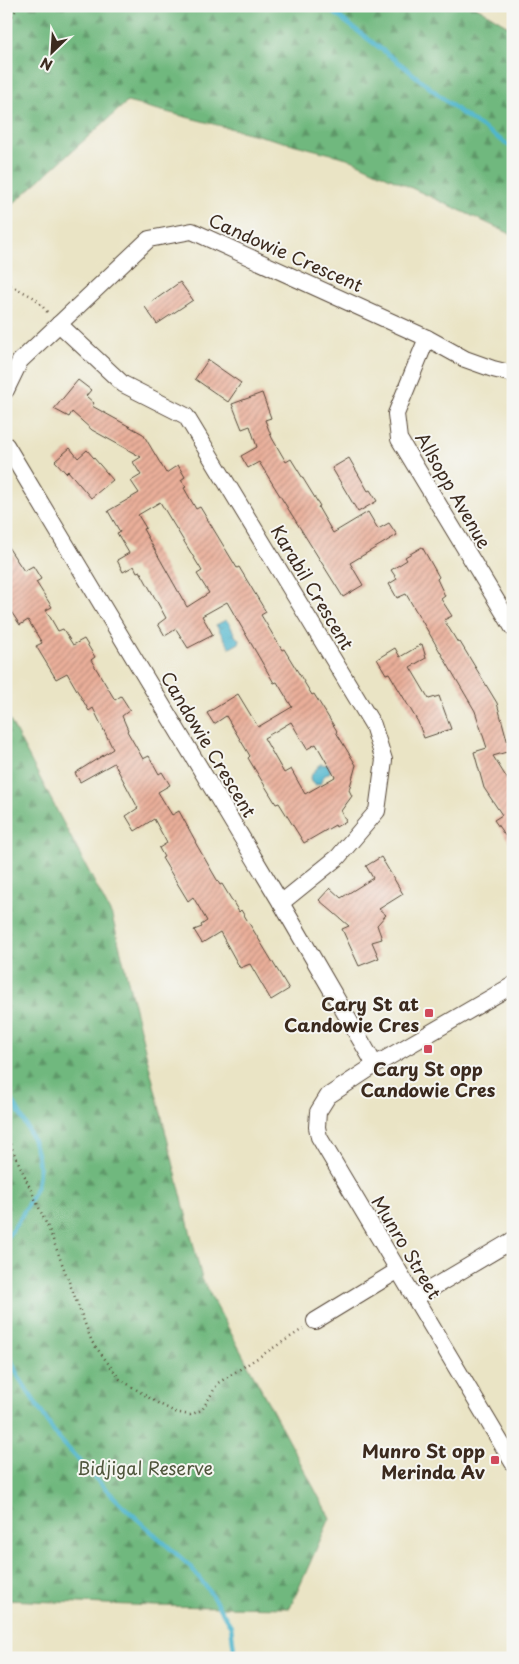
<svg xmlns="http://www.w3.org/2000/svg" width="519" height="1664" font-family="'Playpen Sans',sans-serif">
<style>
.forest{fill:url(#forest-firs);stroke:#56714e}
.water{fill:url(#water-ripples);stroke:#457076}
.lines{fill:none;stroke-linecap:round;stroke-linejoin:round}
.stream{stroke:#4fb6cd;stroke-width:4.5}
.building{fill:url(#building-hatch);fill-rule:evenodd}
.minor-casing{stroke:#554637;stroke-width:18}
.path{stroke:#554637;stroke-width:2.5;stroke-dasharray:1 4;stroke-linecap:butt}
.minor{stroke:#fff;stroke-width:16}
.poi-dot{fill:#d1495b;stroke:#f6f6f2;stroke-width:2}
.labels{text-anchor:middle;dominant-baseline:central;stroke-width:4;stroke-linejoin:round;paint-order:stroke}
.street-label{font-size:18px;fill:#3b2a1e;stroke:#f6f6f2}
.poi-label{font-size:18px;font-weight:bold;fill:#3b2a1e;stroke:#f6f6f2;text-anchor:end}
.park-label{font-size:18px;fill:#4f563c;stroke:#f6f6f2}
</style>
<defs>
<pattern id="forest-firs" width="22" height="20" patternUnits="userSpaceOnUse" patternTransform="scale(1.25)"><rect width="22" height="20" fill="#70b87e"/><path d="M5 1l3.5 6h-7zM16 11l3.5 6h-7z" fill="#5d9667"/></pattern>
<pattern id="water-ripples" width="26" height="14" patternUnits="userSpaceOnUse" patternTransform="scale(1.25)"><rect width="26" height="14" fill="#4fb6cd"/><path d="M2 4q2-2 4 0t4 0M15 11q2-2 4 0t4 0" fill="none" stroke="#4394a6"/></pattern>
<pattern id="building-hatch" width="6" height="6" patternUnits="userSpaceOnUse" patternTransform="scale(1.25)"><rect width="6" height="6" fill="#eaaf9a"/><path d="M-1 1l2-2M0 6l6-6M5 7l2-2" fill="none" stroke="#bf8f7d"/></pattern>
</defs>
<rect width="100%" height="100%" fill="#f6f6f2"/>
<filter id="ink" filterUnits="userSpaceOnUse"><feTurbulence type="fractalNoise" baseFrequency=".02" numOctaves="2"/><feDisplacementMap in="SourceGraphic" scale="10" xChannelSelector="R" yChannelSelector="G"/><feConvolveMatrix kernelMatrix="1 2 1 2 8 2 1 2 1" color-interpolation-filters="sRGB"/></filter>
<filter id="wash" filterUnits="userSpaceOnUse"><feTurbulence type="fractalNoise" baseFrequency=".0096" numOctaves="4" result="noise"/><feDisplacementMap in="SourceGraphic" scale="20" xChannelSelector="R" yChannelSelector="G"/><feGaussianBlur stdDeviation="1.12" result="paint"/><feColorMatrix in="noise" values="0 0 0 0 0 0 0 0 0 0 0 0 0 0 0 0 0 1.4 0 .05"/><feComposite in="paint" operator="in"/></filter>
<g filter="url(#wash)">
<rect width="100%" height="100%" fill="#eae4c5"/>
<!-- forest -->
<g class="forest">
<polygon points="6,6 475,6 513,29 513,235 347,158 127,102 6,210"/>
<polygon points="6,713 112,916 202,1279 330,1518 290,1608 156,1606 6,1600"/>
</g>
<!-- water -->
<g class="water">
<polygon points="226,620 229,623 236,637 240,640 239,643 230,648 216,625"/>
<polygon points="320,764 328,765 330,767 330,772 323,777 320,784 315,785 311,782 310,777"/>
</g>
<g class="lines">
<!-- stream -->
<g class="stream">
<polyline points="325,6 402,65 461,113 513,148"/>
<path d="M6,1089C21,1117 46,1151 37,1185C35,1192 30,1199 27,1206C21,1217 15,1228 6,1238"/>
<polyline points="6,1348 18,1376 56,1435 93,1476 124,1507 191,1567 209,1591 231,1626 235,1658"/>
</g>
</g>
<g id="blocks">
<!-- building -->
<g class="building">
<polygon points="180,282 193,300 157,324 145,307"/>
<polygon points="208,360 241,383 228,402 195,379"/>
<path d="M78,380L91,390L86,396L94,403L92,406L143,434L166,473L178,465L185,477L181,480L186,487L184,488L196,509L200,507L237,568L239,567L266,612L261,615L282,650L284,649L312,695L314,694L337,731L336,732L356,765L349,790L352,796L341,811L346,821L336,827L335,825L304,843L279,803L276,804L248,758L250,756L226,716L214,724L207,713L238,694L258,727L292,707L277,682L274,683L227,602L202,616L213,635L188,648L176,629L165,636L158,624L166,618L140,571L137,572L134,566L123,572L117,560L129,553L117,533L120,532L108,511L139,493L131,481L141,475L133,462L141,457L92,430L72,412L69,417L54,409ZM160,502L202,571L197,574L209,593L187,607L143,529L146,528L138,515ZM291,722L307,749L316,744L335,777L305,794L291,769L284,773L264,738Z"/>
<polygon points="262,393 271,418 265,420 272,438 286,462 291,459 320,506 318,507 333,533 368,512 378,529 389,523 397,535 350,563 363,585 343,597 259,462 248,468 241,456 257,447 250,426 242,429 232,404"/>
<polygon points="70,448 78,458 87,450 113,480 91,498 68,471 66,473 55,461"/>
<polygon points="349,458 368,491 370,490 377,501 358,512 332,468"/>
<polygon points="6,544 24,571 33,566 41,579 36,582 52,607 46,610 58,631 63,629 73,645 84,639 95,657 91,660 115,700 121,696 130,710 122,716 128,730 127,731 143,759 149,756 159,774 162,772 170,785 158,792 172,815 179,811 196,842 195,842 220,885 222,884 239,912 241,910 289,989 271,1000 250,964 240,968 220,932 202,943 194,930 202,927 201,925 207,921 193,897 188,901 162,858 164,857 159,848 167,843 154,819 135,831 126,816 138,808 114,763 80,782 75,773 113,749 93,708 89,711 67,673 56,679 36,646 42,643 28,620 20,625 6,604"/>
<polygon points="422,547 439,577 437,579 445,596 441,599 452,616 444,620 458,643 460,642 497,703 510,751 493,756 513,788 513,847 494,820 502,815 484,788 474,752 487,748 475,711 406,594 397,598 389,584 397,579 391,570 407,560 405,557"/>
<polygon points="422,644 426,658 410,667 429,699 439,696 451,729 424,738 418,722 389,673 386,674 377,659 395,648 400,657"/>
<polygon points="381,857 403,894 379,909 386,915 377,925 382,939 372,942 379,958 359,966 342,929 349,926 319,900 330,888 341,898 373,878 366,866"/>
</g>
</g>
</g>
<g filter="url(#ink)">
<use href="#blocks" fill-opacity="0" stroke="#554637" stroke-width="1"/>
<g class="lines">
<!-- minor casing -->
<g class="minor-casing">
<g id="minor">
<polyline points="59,324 123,384 186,416 373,725 384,760 377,811 338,857 281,903"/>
<polyline points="427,338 396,414 399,439 513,628"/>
<polyline points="6,390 20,361 149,239 192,231 427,338 465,359 493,369 513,374"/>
<polyline points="6,445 281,903 375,1065"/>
<polyline points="513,985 375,1065 328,1096 318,1112 317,1127 319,1137 513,1463"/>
<polyline points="415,1298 513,1240"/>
<polyline points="315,1321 397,1271"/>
</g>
</g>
<!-- path -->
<g class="path">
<polyline points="6,24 19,6"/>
<polyline points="6,283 35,298 49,314"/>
<polyline points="6,1135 50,1232 92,1342 120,1379 154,1401 175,1412 190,1415 202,1410 218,1383 303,1329"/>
</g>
<!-- minor -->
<use href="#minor" class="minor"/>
</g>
</g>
<!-- markers -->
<g class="poi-dot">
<rect x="424" y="1008" width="10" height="10" rx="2.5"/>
<rect x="423" y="1044" width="10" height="10" rx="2.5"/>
<rect x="490" y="1455" width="10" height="10" rx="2.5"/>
</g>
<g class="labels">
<!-- street labels -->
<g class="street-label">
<text transform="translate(286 252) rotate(24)">Candowie Crescent</text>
<text transform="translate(454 490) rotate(60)">Allsopp Avenue</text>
<text transform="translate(313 587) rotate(59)">Karabil Crescent</text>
<text transform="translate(209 744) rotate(59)">Candowie Crescent</text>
<text transform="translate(407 1247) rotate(59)">Munro Street</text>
</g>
<!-- poi labels -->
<g class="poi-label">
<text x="419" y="1003">Cary St at<tspan x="419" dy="21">Candowie Cres</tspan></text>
<text x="428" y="1068" text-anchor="middle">Cary St opp<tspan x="428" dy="21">Candowie Cres</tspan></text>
<text x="485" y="1450">Munro St opp<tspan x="485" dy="21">Merinda Av</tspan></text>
</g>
<!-- park labels -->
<g class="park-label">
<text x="145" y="1467">Bidjigal Reserve</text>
</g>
</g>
<!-- margin -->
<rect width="519" height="1664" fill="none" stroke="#f6f6f2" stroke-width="25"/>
<!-- north arrow -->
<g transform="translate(52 52) rotate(205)" stroke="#f6f6f2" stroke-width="4" paint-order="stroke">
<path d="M0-4L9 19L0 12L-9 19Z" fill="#3b2a1e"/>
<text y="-8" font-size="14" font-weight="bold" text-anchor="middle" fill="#3b2a1e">N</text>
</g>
</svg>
